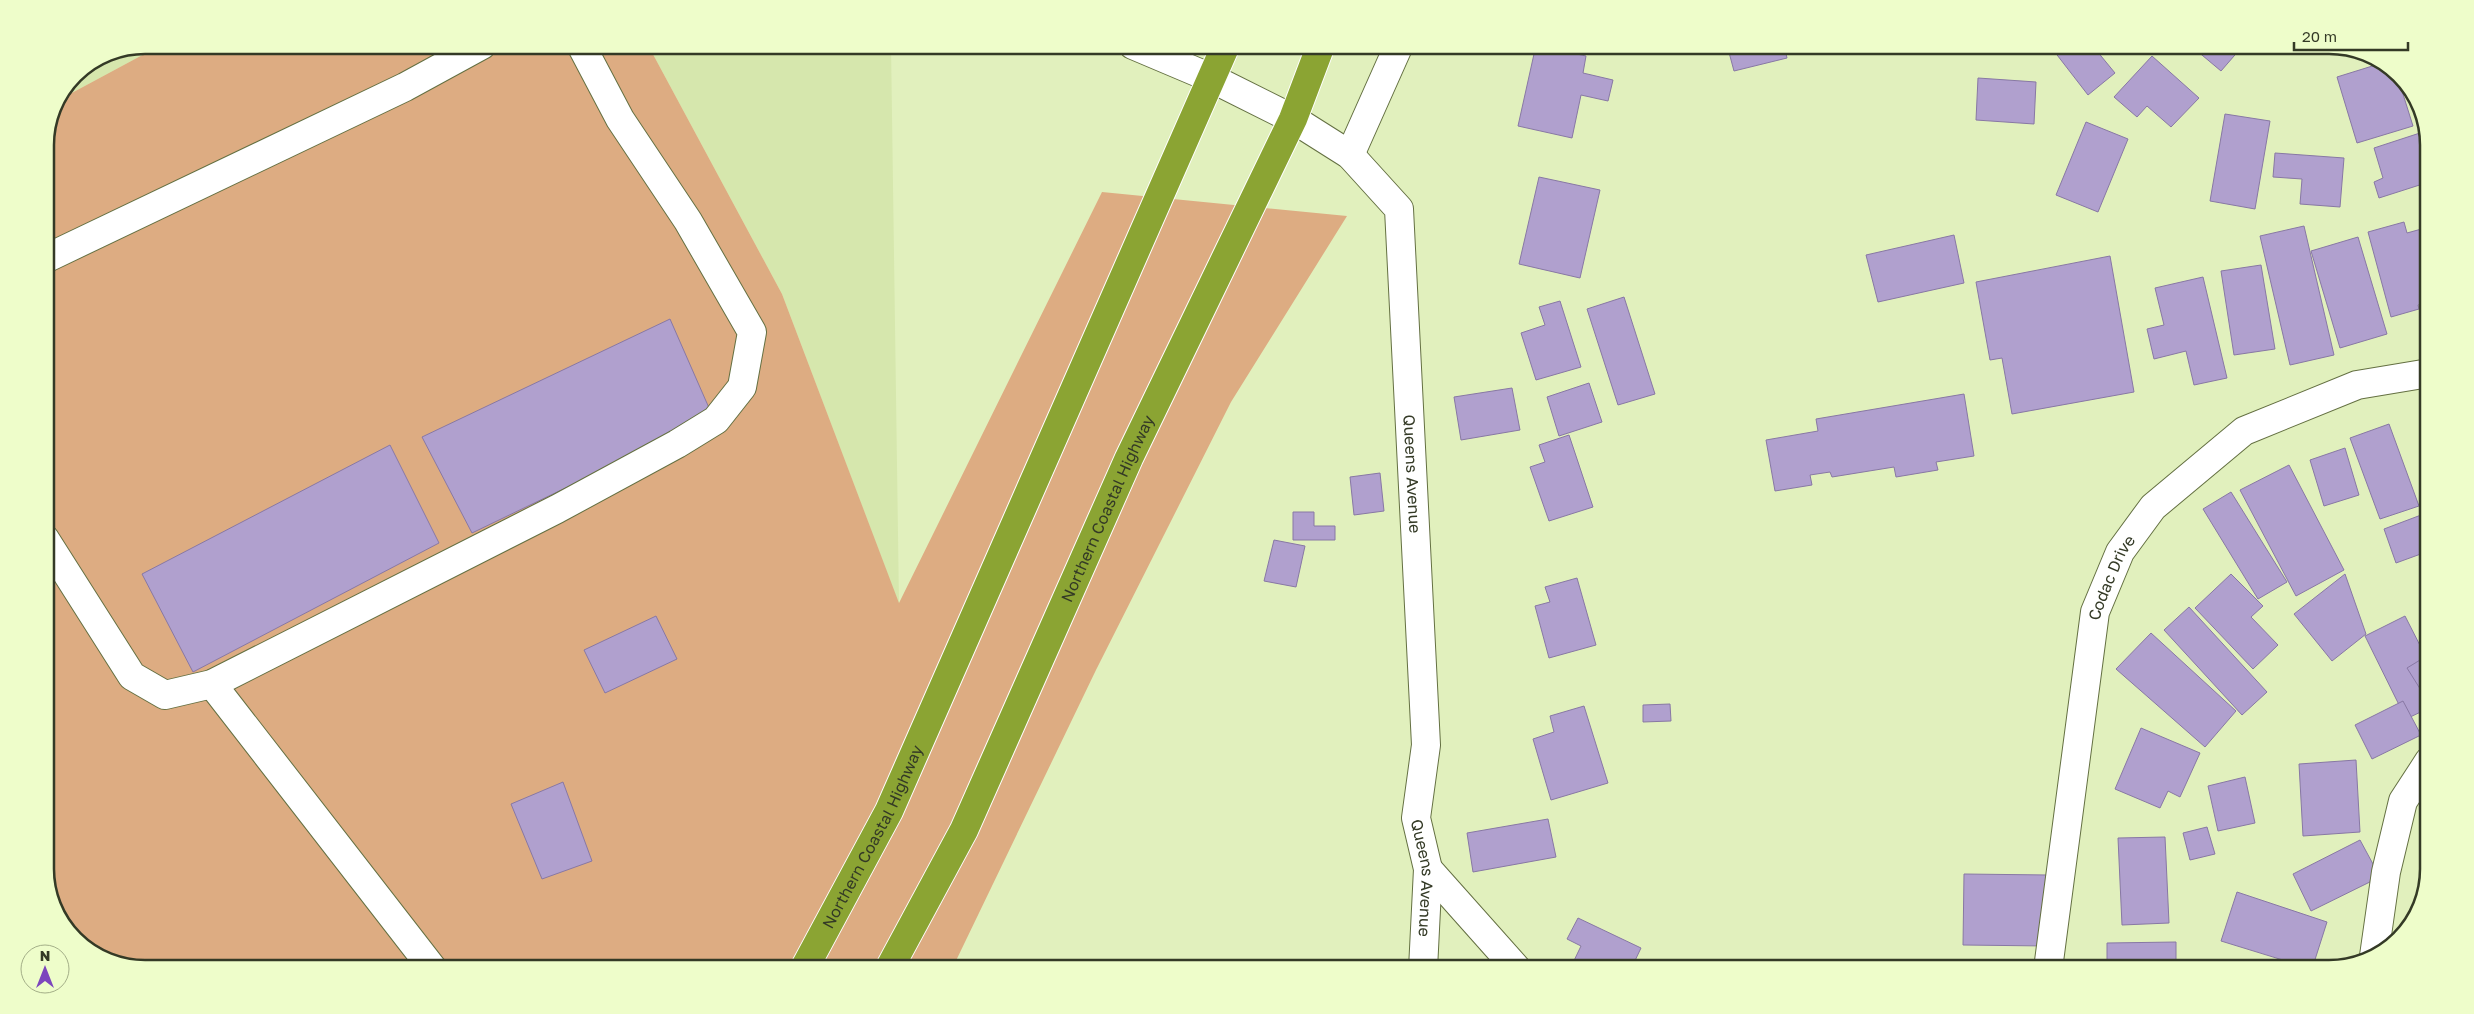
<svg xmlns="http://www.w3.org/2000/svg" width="2474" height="1014" font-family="'Golos Text',sans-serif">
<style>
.built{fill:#d6e7ad}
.forest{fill:#ddac82}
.building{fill:#b0a0ce;stroke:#8878a4}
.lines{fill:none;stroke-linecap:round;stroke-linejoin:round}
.minor-casing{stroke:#647042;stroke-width:30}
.highway-casing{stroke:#fff;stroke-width:30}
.minor{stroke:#fff;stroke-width:28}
.highway{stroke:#8ba433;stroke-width:28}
.labels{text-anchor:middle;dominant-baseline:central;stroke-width:4.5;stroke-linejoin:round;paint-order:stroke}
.street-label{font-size:16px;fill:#343a26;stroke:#eefdca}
.rim{fill:none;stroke:#343a26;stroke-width:2.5}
</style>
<rect width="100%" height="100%" fill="#e1f0bd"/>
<!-- built -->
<g class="built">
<polygon points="144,45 161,45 55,102 74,74 107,52"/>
<polygon points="648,45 891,45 899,604 782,294"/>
</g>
<!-- forest -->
<polygon class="forest" points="161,45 648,45 782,294 899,603 1102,192 1347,216 1231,402 1096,670 952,969 144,969 107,962 65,930 45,876 45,138 55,102"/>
<!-- building -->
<g class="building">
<polygon points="731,45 761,45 760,52"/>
<polygon points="1536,45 1586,56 1583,73 1613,80 1608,101 1581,95 1572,138 1518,126"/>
<polygon points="1727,45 1784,45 1787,58 1734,71"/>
<polygon points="2061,45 2092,45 2115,73 2088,95 2054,51"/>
<polygon points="2190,45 2238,45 2241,48 2221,71"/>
<polygon points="2152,56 2199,98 2171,127 2147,106 2137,117 2114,97"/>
<polygon points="2382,63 2397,75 2413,126 2357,143 2337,77"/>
<polygon points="1978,78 2036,82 2034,124 1976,120"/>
<polygon points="2225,114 2270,121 2255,209 2210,201"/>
<polygon points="2086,122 2128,139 2098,212 2056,195"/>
<polygon points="2426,131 2429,138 2429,182 2379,198 2374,182 2383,178 2374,148"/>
<polygon points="2275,153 2344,158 2340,207 2300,204 2302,179 2273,177"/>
<polygon points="1539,177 1600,190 1580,278 1519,264"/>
<polygon points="2404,222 2407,233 2425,228 2429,241 2429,302 2418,305 2419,309 2391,317 2368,232"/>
<polygon points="2304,226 2334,355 2290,365 2260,236"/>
<polygon points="1954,235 1964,283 1878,302 1866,255"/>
<polygon points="2358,237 2387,334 2340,348 2311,251"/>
<polygon points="2110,256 2134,392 2012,414 2002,358 1990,360 1976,282"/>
<polygon points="2261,265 2275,349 2234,355 2221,271"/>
<polygon points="2203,277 2227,378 2194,385 2186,351 2154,359 2147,329 2164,325 2155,288"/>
<polygon points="1624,297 1655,394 1618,405 1587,309"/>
<polygon points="1560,301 1581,367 1536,380 1521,333 1545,325 1539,307"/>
<polygon points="670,319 713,417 472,533 422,437"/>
<polygon points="1589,383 1602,422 1559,436 1547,397"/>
<polygon points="1512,388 1520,430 1461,440 1454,397"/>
<polygon points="1964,394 1974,456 1936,462 1938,470 1896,477 1894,467 1832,477 1830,472 1810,475 1812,485 1775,491 1766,440 1818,431 1816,419"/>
<polygon points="2389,424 2419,506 2380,519 2350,438"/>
<polygon points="2429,427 2429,460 2420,430"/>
<polygon points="1569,435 1593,507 1549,521 1530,467 1545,462 1539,445"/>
<polygon points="390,445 439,543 193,672 142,574"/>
<polygon points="2345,448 2359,495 2324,506 2310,460"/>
<polygon points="2289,465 2344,570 2296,596 2240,490"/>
<polygon points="1380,473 1384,511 1354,515 1350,477"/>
<polygon points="2231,492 2287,582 2258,599 2203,509"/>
<polygon points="1293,512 1314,512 1314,526 1335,526 1335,540 1293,540"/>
<polygon points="2429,512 2429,551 2396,563 2384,529"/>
<polygon points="1274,540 1305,546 1296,587 1264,581"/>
<polygon points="2231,574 2263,606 2251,617 2278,645 2253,669 2195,608"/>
<polygon points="2345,574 2366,634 2332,661 2294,614"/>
<polygon points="1577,578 1596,645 1549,658 1535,606 1550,602 1545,587"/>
<polygon points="2189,607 2267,692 2242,715 2164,630"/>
<polygon points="656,616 677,659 605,693 584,650"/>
<polygon points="2405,616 2429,663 2429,708 2406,719 2365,636"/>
<polygon points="2151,633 2236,711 2205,747 2116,669"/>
<polygon points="2425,657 2429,663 2429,703 2407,668"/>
<polygon points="2403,701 2421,735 2372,759 2355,725"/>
<polygon points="1670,704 1671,721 1643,722 1643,705"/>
<polygon points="1584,706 1608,783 1551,800 1533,739 1554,732 1550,716"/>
<polygon points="2141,728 2200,753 2180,797 2168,791 2160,808 2115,789"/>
<polygon points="2356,760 2360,832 2303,836 2299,764"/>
<polygon points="2245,777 2255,823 2218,831 2208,786"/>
<polygon points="563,782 592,861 542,879 511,804"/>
<polygon points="1548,819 1556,857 1473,872 1467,833"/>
<polygon points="2207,827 2215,854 2190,860 2183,833"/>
<polygon points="2165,837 2169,923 2122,925 2118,838"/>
<polygon points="2360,840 2380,877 2311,911 2293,874"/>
<polygon points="1964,874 2047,875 2046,946 1963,945"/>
<polygon points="2237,892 2327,922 2312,969 2221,941"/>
<polygon points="1578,918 1641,948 1631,969 1570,969 1581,946 1567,939"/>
<polygon points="2176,942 2176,969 2107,969 2107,943"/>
<rect x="1919" y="962" width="22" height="7"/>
</g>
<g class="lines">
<!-- minor casing -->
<g class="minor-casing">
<g id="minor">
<path id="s1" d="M1133,45L1211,78L1293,119L1350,155L1399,209L1426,745L1416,818L1428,869L1423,969"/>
<polyline points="1350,155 1399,45"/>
<polyline points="45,259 405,87 482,45"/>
<polyline points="45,539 132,676 165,695 212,684 557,509 677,444 716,420 742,387 752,332 688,221 620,119 581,45"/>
<polyline points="212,684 433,969"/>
<polyline points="1428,869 1517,969"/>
<polyline points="2374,956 2386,872 2403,801 2429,761"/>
<path id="s2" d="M2048,969L2095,612L2120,552L2153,507L2244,431L2357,385L2429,373"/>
</g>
</g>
<!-- highway casing -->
<g class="highway-casing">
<g id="highway">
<path id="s3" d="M804,969L889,811L1226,45"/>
<path id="s4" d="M889,969L964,830L1129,458L1293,119L1321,45"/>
</g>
</g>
<!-- minor -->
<use href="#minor" class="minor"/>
<!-- highway -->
<use href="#highway" class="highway"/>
</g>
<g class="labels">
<!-- street labels -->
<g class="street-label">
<text stroke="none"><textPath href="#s1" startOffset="582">Queens Avenue</textPath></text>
<text stroke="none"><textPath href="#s4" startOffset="510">Northern Coastal Highway</textPath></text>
<text stroke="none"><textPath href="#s2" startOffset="398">Codac Drive</textPath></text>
<text stroke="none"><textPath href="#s3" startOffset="149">Northern Coastal Highway</textPath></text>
<text stroke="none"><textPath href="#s1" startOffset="988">Queens Avenue</textPath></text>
</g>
</g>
<!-- crop -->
<path d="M0 0H2474V1014H0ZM145 54H2329A91 91 0 0 1 2420 145V869A91 91 0 0 1 2329 960H145A91 91 0 0 1 54 869V145A91 91 0 0 1 145 54Z" fill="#eefdca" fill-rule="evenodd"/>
<path class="rim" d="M145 54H2329A91 91 0 0 1 2420 145V869A91 91 0 0 1 2329 960H145A91 91 0 0 1 54 869V145A91 91 0 0 1 145 54Z"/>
<!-- north arrow -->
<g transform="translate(45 969)"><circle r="24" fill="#eefdca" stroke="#a4af88"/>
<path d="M0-4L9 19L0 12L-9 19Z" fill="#7c46bd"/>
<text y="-8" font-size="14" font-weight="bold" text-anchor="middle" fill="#343a26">N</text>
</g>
<!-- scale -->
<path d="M2294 42v8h114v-8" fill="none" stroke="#343a26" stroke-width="2.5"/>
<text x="2302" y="42" font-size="15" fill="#343a26" stroke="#eefdca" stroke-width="4" paint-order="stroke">20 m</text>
</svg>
